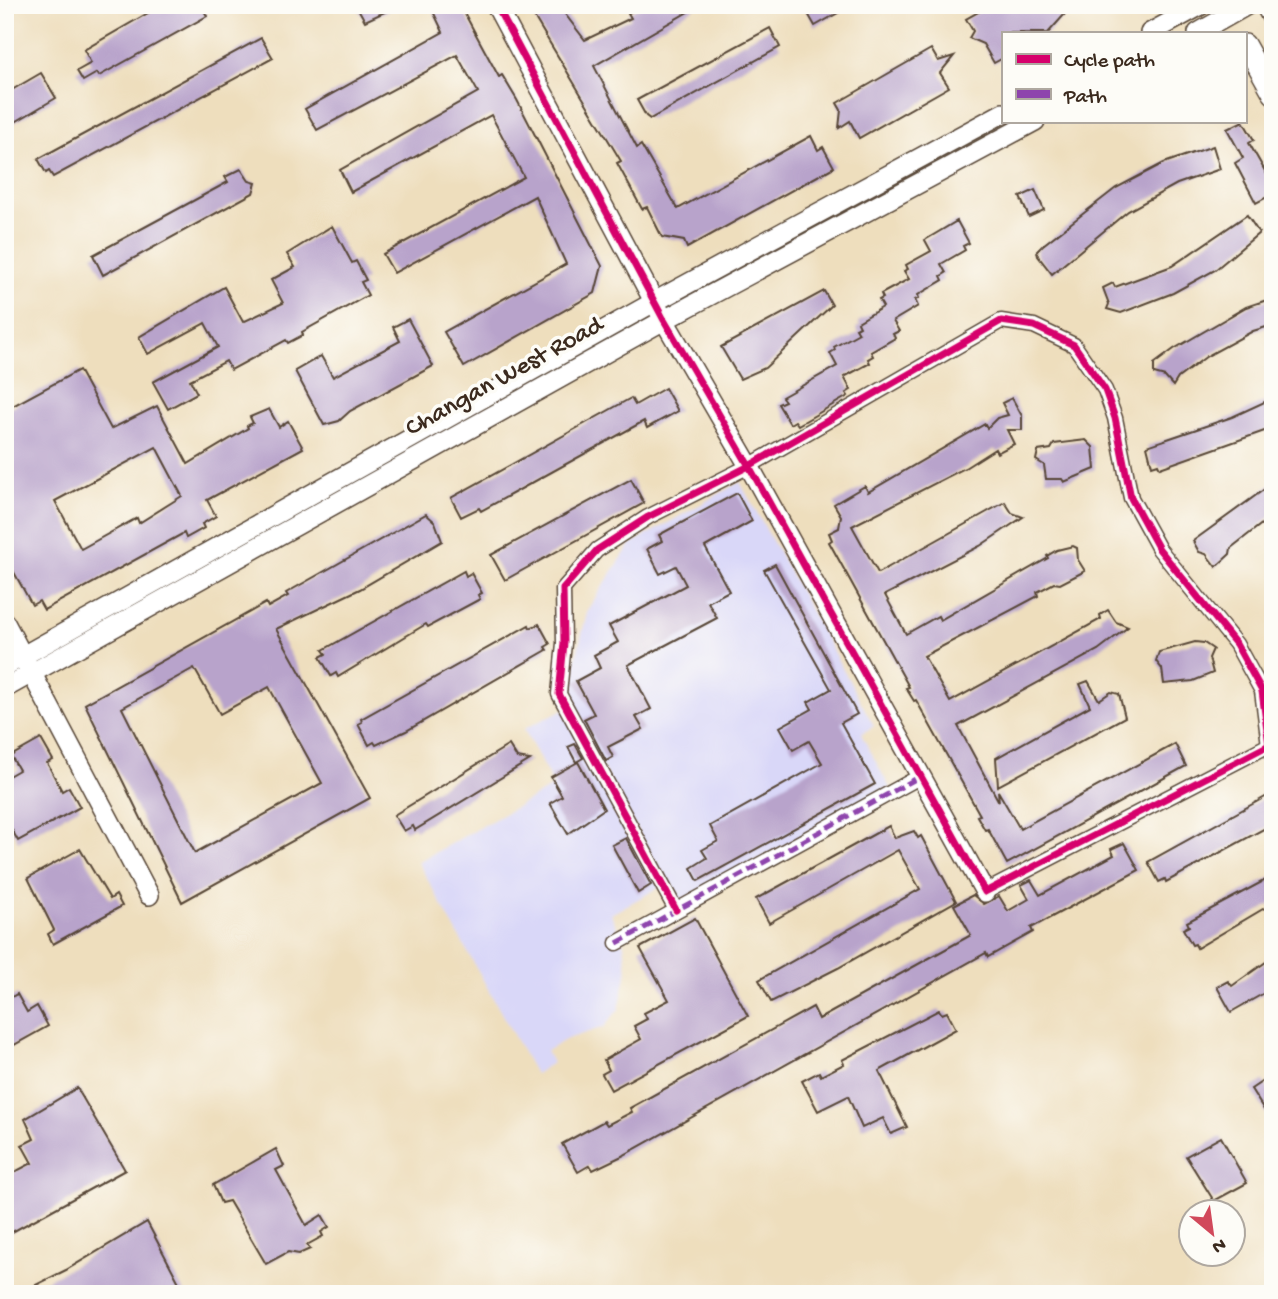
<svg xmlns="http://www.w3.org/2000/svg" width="1278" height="1299" font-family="'Gochi Hand',sans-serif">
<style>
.built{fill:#d9d7f8}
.building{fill:#b8a3cb;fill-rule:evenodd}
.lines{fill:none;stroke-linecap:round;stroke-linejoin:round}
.street-casing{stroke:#564536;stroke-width:17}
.secondary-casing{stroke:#564536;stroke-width:22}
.street{stroke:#fff;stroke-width:14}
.secondary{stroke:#fff;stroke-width:19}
.quiet{stroke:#8e44ad;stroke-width:5;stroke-dasharray:10 5;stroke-linecap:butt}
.cycleway-casing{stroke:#fdfcf7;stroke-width:11}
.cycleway{stroke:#d6006c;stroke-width:7}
.labels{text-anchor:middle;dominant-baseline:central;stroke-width:7;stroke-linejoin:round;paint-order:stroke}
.street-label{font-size:26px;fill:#3b2a1e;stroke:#fdfcf7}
</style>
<rect width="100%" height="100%" fill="#fdfcf7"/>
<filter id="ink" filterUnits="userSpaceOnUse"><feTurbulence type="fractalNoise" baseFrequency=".0143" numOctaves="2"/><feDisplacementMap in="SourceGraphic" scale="14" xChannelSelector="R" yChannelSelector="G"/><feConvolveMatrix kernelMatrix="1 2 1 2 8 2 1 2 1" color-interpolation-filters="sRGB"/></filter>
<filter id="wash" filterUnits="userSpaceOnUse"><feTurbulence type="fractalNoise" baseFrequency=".00686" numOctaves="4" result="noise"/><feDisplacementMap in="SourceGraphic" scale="28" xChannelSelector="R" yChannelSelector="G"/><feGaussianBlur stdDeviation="1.57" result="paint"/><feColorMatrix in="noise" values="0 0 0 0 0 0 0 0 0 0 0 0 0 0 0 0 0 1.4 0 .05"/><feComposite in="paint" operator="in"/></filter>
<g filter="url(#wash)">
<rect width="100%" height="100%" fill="#eedebd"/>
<!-- built -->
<g class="built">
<polygon points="740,482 874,726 861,734 890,788 678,904 577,721 571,679 588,609 631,544"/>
<polygon points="564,709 660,887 611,914 624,945 627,971 619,1009 604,1027 567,1039 546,1051 552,1063 535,1074 418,862 554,786 524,729"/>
</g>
<g id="blocks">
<!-- building -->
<g class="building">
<polygon points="162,5 201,5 207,16 99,76 97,73 83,81 77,71 91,63 84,50"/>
<polygon points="356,5 400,5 365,21"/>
<polygon points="430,5 460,5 499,77 502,75 517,100 602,266 595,293 464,367 444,332 566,264 535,196 394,273 383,254 524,177 491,115 351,192 340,170 478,92 457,55 317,130 305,109 443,32"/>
<polygon points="527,5 558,5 585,40 631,18 628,13 643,5 700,5 594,66 637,148 641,145 678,209 811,136 818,150 823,147 834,167 687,248 684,241 662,237 647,207 642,209 617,163 621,161"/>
<polygon points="803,5 852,5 815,26"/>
<polygon points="991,5 1073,5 1048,33 1003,33 1003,58 994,63 983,44 969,38 973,31 966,19"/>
<polygon points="770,28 780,47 650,119 646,116 637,100"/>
<polygon points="261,38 273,58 53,177 49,171 46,173 38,159"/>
<polygon points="931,49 938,61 954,56 940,73 949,87 859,138 850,121 839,128 841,110 837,103"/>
<polygon points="41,73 56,98 5,128 5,94"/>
<polygon points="1243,121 1254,140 1249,143 1273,185 1273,194 1256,203 1235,163 1243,158 1227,129"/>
<polygon points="1213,146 1220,169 1177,184 1128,211 1052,274 1038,256 1037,251 1043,245 1116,188 1164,163"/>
<polygon points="241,169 249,181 256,183 253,193 103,275 93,255 228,182 225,177"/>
<polygon points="1035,190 1044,210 1029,217 1020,197"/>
<polygon points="1247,215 1259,233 1215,270 1173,293 1121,313 1107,309 1109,304 1103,288 1113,283 1115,287 1172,266"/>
<polygon points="957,221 969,243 963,246 965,250 941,264 946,273 941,276 943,280 918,295 919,298 915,300 918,306 893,321 899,331 893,334 895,338 871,352 873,356 868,359 870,363 844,377 851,390 846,393 848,396 798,425 795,421 790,424 778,404 785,401 782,397 837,366 830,353 835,350 834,347 859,333 856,328 860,326 858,322 883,307 879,300 883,298 881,294 909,279 904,271 908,269 906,265 931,251 925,240"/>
<polygon points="332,226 352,263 356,261 366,280 361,282 368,295 302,332 303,335 288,343 286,340 231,370 226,361 190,380 197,393 168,409 153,382 218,347 205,323 148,354 139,337 224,287 243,322 283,303 271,280 295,267 287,254"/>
<polygon points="824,291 832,305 765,368 740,379 721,347"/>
<polygon points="1273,298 1273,325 1253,331 1207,356 1178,378 1173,386 1165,377 1154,374 1154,364 1174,349 1246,307"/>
<polygon points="408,319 433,366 350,411 339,421 324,425 295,371 321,356 333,377 400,341 393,327"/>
<path d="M79,370L111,429L157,406L188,464L248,428L247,426L253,423L250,417L269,409L279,427L288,421L303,448L207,500L216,516L202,524L204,528L186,538L184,533L44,610L39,601L32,605L5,556V410ZM156,447L182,496L139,523L137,518L81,549L55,501Z"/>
<polygon points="665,388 678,411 647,428 644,421 481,511 479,508 461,517 451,498 631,398 635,405"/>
<polygon points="1012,398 1022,416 1022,430 1007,430 1014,444 997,453 995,449 965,468 852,526 878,573 1005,502 1012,513 1023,517 980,546 885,595 906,634 938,616 940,620 1048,558 1047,556 1057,550 1073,546 1077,548 1078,560 1085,571 1060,584 1054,583 1037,592 1038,596 924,656 950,702 1101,619 1100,615 1108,610 1116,622 1128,627 1098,650 958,726 999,802 998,791 1020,829 1175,744 1186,766 1007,864 988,829 985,830 977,816 980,815 916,700 914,701 906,688 909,687 829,542 832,540 829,533 839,528 841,516 834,504 865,486 868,492 985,424 987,428 997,418 1008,415 1002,403"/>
<polygon points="1273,398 1273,428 1160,468 1158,464 1152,466 1147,446 1232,417"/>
<polygon points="1086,440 1093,447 1095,469 1064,482 1062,479 1046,479 1044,465 1036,460 1038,451 1051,449 1054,444"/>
<polygon points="631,479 644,503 505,580 491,555"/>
<polygon points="1273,483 1273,515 1231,548 1230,554 1216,567 1206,554 1199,552 1193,541"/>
<polygon points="737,493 752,521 705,547 729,591 708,602 717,618 628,665 651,709 636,717 643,729 608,747 613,757 606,761 584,719 594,714 576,681 600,668 594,655 618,642 609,626 686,585 676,566 660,574 647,549 662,541 659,535"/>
<path d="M426,514L435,522L442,541L360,589L276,629L370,798L182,902L85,704L266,603L268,607L288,596L286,593ZM194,668L220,714L269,687L322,783L195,853L122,708Z"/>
<polygon points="775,564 857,714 841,723 875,784 698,881 691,868 707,858 702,850 718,841 710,826 822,763 809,741 793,750 780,727 812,709 808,702 831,689 764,570"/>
<polygon points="464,571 466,576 471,573 482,593 478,595 480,599 428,627 426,624 338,677 336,673 331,676 320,657 326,654 323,650"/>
<polygon points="539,624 550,644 545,647 547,650 406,731 376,745 374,742 369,745 358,724 362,722 361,719 529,625 530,628"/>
<polygon points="1195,642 1204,643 1213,649 1209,658 1213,673 1193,681 1164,684 1162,669 1156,661 1159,652"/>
<polygon points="1088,681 1099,700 1111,692 1119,694 1125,717 998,786 996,758 1090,706 1080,684"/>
<polygon points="41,739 53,760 47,763 62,791 69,787 80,807 18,841 5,817 5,778 19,770 11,756"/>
<polygon points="575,744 583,758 576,762 568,747"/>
<polygon points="509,745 517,758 530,760 415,830 413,826 404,831 394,815"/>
<polygon points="578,762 604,809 568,834 550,803 562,796 551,777"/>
<polygon points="1269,795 1273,802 1273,824 1166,882 1165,879 1159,882 1148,862"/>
<polygon points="889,826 895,838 914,831 918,838 921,836 956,901 838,968 771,1002 759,980 920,889 898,850 769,923 756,899"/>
<polygon points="626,838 651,885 638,893 612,845"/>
<polygon points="1124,843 1139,870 1031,928 1033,932 988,957 986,953 624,1155 593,1170 590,1165 578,1172 562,1144 604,1121 607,1125 632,1112 630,1108 813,1007 819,1019 971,935 954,905 973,895 984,904 999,896 1008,911 1029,899 1021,885 1031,880 1040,895 1114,855 1111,849"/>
<polygon points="80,849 110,899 116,895 122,906 53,944 48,934 54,930 28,878"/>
<polygon points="1273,876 1273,903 1197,948 1195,944 1192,945 1183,929 1189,926 1187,922"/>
<polygon points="695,918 748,1016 611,1090 602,1074 609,1070 604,1060 641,1039 634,1026 647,1019 644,1013 669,1000 640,948"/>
<polygon points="1273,957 1273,988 1231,1012 1217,987 1228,981 1232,986"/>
<polygon points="17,994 27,1012 37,1006 48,1026 5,1050 5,1001"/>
<polygon points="939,1010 942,1014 947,1012 956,1029 879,1071 907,1127 891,1134 883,1118 862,1128 848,1096 818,1111 802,1081 819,1072 821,1076 844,1064 842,1060"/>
<polygon points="1263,1081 1273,1097 1273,1124 1251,1089"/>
<polygon points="77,1088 125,1170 5,1236 5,1177 32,1163 22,1145 34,1139 25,1119"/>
<polygon points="1221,1137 1247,1183 1214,1201 1186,1156"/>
<polygon points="276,1149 284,1166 276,1170 306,1225 322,1215 329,1227 321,1232 323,1236 307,1245 310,1249 299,1254 288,1252 266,1264 229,1201 221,1203 213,1185"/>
<polygon points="147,1222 185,1294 18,1294 66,1270"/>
</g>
</g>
</g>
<g filter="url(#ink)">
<use href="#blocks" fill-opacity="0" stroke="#564536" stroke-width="2"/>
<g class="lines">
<!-- street casing -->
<g class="street-casing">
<g id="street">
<polyline points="985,892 1269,745"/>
<polyline points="676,910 559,694 564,643 563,589 597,550 648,517 749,466 1001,321 1034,326 1074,345 1105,390 1115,418 1131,498 1159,549 1236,644 1262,691 1269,745 1273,752"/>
<polyline points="617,943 921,776"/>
</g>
</g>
<!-- secondary casing -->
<g class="secondary-casing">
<g id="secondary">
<polyline points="496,5 664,320 749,466 985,892"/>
<polyline points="1265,5 1273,19"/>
<polyline points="1150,33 1201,5"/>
<polyline points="1198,33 1247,5"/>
<polyline points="1245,44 1273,94"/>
<polyline points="5,623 149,895"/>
<polyline points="5,666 656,301 1003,113"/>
<polyline points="5,688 666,319 1035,121"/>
</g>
</g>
<!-- street -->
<use href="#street" class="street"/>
<!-- secondary -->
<use href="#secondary" class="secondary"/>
<!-- quiet -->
<polyline class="quiet" points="617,943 921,776"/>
<!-- cycleway casing -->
<g class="cycleway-casing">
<g id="cycleway">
<polyline points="496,5 664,320 749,466 985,892 1269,745"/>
<polyline points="676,910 559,694 564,643 563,589 597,550 648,517 749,466 1001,321 1034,326 1074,345 1105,390 1115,418 1131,498 1159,549 1236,644 1262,691 1269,745 1273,752"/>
</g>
</g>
<!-- cycleway -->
<use href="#cycleway" class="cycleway"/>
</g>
</g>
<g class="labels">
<!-- street labels -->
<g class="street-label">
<text transform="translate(505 378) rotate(-29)">Changan West Road</text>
</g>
</g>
<!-- margin -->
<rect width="1278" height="1299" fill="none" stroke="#fdfcf7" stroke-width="28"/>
<!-- legend -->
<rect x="1002" y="32" width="245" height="91" fill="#fdfcf7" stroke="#afa8a0" stroke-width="2"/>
<rect x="1016" y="54" width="35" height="10" fill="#d6006c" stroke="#afa8a0" stroke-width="2"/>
<text x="1064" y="66" font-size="21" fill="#3b2a1e">Cycle path</text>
<rect x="1016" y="89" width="35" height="10" fill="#8e44ad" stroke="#afa8a0" stroke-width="2"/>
<text x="1064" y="102" font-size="21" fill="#3b2a1e">Path</text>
<!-- north arrow -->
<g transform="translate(1212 1233) rotate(151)"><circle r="33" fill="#fdfcf7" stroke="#afa8a0" stroke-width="2"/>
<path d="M0-5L12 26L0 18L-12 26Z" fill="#d1495b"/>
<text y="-10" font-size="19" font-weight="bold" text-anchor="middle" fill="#3b2a1e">N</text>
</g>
</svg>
